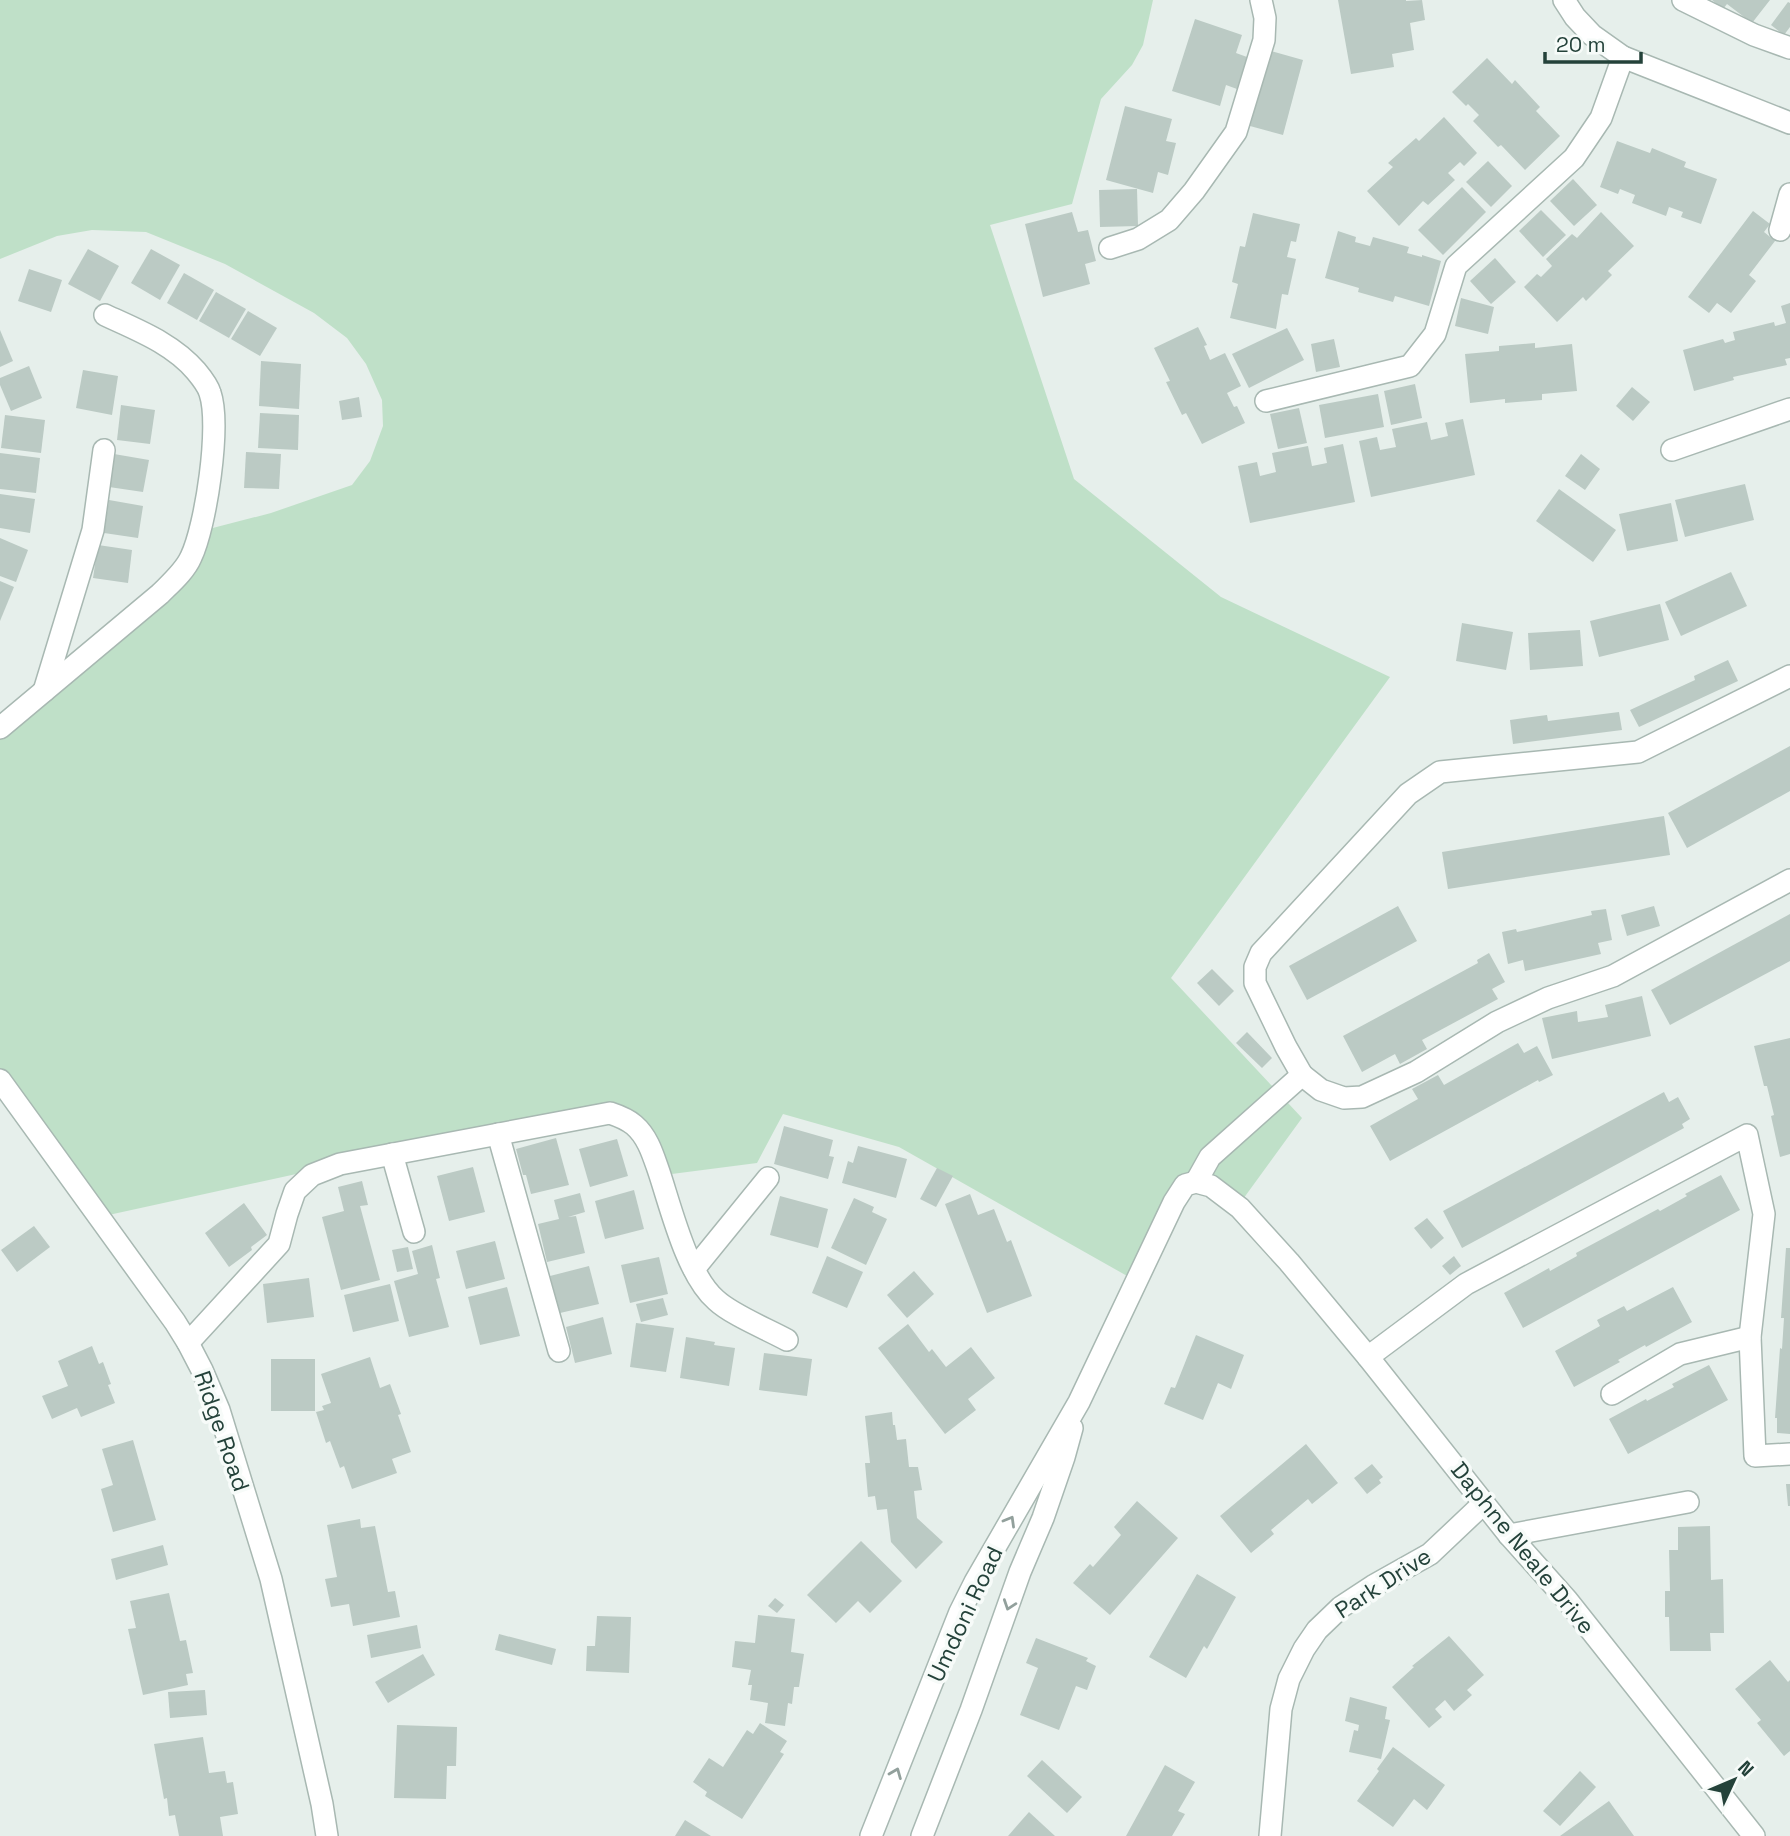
<svg xmlns="http://www.w3.org/2000/svg" width="1790" height="1836" font-family="'Space Grotesk',sans-serif">
<style>
.green{fill:#bfe0c8}
.building{fill:#bbcac4}
.lines{fill:none;stroke-linecap:round;stroke-linejoin:round}
.minor-casing{stroke:#a8b8b2;stroke-width:24}
.minor{stroke:#fff;stroke-width:21}
.oneway{stroke:#92a09c}
.labels{text-anchor:middle;dominant-baseline:central;stroke-width:7;stroke-linejoin:round;paint-order:stroke}
.street-label{font-size:23px;fill:#24423a;stroke:#f7fbf9}
</style>
<rect width="100%" height="100%" fill="#e6efeb"/>
<!-- green -->
<polygon class="green" points="0,0 1153,0 1143,45 1132,65 1101,99 1072,204 990,225 1074,479 1221,597 1390,677 1171,978 1302,1118 1238,1206 1195,1179 1136,1281 899,1147 783,1114 757,1163 664,1175 636,1120 497,1130 104,1216 0,1075 0,736 165,597 205,530 271,513 352,485 370,461 383,426 382,400 366,364 347,338 314,313 225,264 146,232 92,230 57,236 0,259"/>
<!-- building -->
<g class="building">
<polygon points="1338,0 1406,0 1406,1 1422,0 1425,20 1410,23 1414,50 1392,54 1394,67 1351,74"/>
<polygon points="1712,0 1770,0 1752,23 1727,4 1723,9"/>
<polygon points="1788,2 1790,3 1790,27 1784,35 1771,25"/>
<polygon points="1195,19 1242,35 1236,53 1247,57 1237,89 1226,85 1220,106 1172,91"/>
<polygon points="1271,51 1303,60 1283,135 1250,126"/>
<polygon points="1487,58 1512,84 1515,80 1540,107 1536,111 1560,136 1525,170 1501,145 1498,147 1473,121 1479,115 1468,104 1466,106 1452,92"/>
<polygon points="1125,106 1172,119 1166,141 1176,143 1168,175 1158,172 1153,193 1106,180"/>
<polygon points="1444,117 1477,153 1464,166 1460,162 1448,173 1455,180 1428,205 1423,201 1399,226 1367,191 1393,167 1388,163 1416,138 1419,141"/>
<polygon points="1617,141 1650,153 1652,148 1686,162 1684,167 1717,179 1701,224 1681,217 1683,212 1669,207 1666,216 1632,203 1635,195 1620,189 1618,194 1600,187"/>
<polygon points="1488,161 1512,186 1491,207 1466,182"/>
<polygon points="1573,179 1597,205 1574,226 1550,201"/>
<polygon points="1462,187 1486,212 1443,255 1418,230"/>
<polygon points="1137,189 1138,226 1100,227 1099,190"/>
<polygon points="1541,210 1566,235 1543,257 1519,231"/>
<polygon points="1753,211 1770,224 1764,232 1775,241 1749,275 1756,281 1731,313 1717,303 1709,313 1688,297"/>
<polygon points="1072,212 1078,232 1088,230 1096,261 1085,264 1090,284 1043,297 1025,224"/>
<polygon points="1601,212 1634,246 1608,271 1612,275 1586,301 1583,297 1557,322 1524,287 1537,274 1541,277 1552,266 1546,259 1572,234 1577,238"/>
<polygon points="1253,213 1300,224 1296,242 1291,241 1287,257 1296,259 1288,295 1282,294 1276,329 1230,318 1238,284 1232,282 1240,246 1245,247"/>
<polygon points="1338,231 1356,237 1355,242 1370,246 1373,237 1409,247 1407,253 1422,257 1422,255 1441,261 1429,306 1395,296 1393,302 1358,292 1359,288 1325,278"/>
<polygon points="88,249 119,266 100,301 68,284"/>
<polygon points="151,249 180,265 160,300 131,283"/>
<polygon points="1495,258 1516,282 1491,304 1470,281"/>
<polygon points="29,269 62,280 51,312 18,301"/>
<polygon points="184,273 214,290 197,320 167,303"/>
<polygon points="216,292 246,309 229,338 199,321"/>
<polygon points="1461,298 1494,307 1488,334 1455,326"/>
<polygon points="1790,303 1790,358 1785,359 1787,365 1733,377 1734,380 1694,391 1683,350 1723,339 1725,343 1735,340 1733,332 1774,322 1775,326 1786,323 1781,306"/>
<polygon points="248,311 277,328 260,356 231,339"/>
<polygon points="1198,327 1207,345 1204,346 1210,360 1225,353 1241,386 1227,393 1234,407 1237,406 1245,423 1202,444 1186,413 1182,415 1166,382 1170,381 1154,348"/>
<polygon points="1287,328 1304,360 1249,388 1232,354"/>
<polygon points="0,330 13,361 0,367"/>
<polygon points="1334,339 1340,367 1316,372 1311,344"/>
<polygon points="1535,343 1535,348 1572,344 1577,391 1542,394 1542,400 1505,403 1505,399 1470,403 1465,354 1499,351 1499,346"/>
<polygon points="261,361 301,364 299,409 259,406"/>
<polygon points="29,366 42,398 11,411 0,385 0,378"/>
<polygon points="83,370 118,376 112,415 76,408"/>
<polygon points="1415,384 1422,418 1391,425 1384,391"/>
<polygon points="1632,387 1650,402 1633,421 1616,406"/>
<polygon points="1378,394 1384,427 1325,438 1319,405"/>
<polygon points="359,397 362,417 342,420 339,401"/>
<polygon points="121,405 155,410 150,444 117,440"/>
<polygon points="1299,408 1307,443 1278,449 1270,414"/>
<polygon points="260,413 299,415 298,450 258,448"/>
<polygon points="5,415 45,420 41,453 1,448"/>
<polygon points="1463,419 1475,475 1371,497 1359,441 1377,437 1380,450 1396,447 1392,429 1427,422 1431,440 1448,436 1445,423"/>
<polygon points="1343,444 1355,502 1250,523 1238,466 1257,462 1260,476 1276,472 1272,453 1308,446 1312,466 1327,463 1324,448"/>
<polygon points="246,452 281,454 279,489 244,488"/>
<polygon points="0,453 40,458 36,493 0,489"/>
<polygon points="114,454 149,460 143,492 109,487"/>
<polygon points="1581,454 1600,469 1585,490 1565,476"/>
<polygon points="1745,484 1754,520 1685,537 1675,500"/>
<polygon points="1559,489 1616,530 1593,562 1536,521"/>
<polygon points="0,494 35,499 30,533 0,528"/>
<polygon points="109,500 143,506 138,538 104,533"/>
<polygon points="1671,503 1678,541 1627,551 1619,514"/>
<polygon points="0,538 28,550 16,582 0,576"/>
<polygon points="98,545 132,550 128,583 93,578"/>
<polygon points="1731,572 1747,606 1681,636 1665,602"/>
<polygon points="0,581 14,587 0,621"/>
<polygon points="1660,604 1669,640 1599,657 1590,621"/>
<polygon points="1462,623 1513,632 1506,670 1456,661"/>
<polygon points="1580,630 1583,666 1530,670 1528,633"/>
<polygon points="1728,660 1738,681 1639,727 1630,710 1695,680 1694,676"/>
<polygon points="1619,712 1622,730 1513,744 1510,720 1547,715 1548,721"/>
<polygon points="1790,746 1790,791 1687,848 1668,813"/>
<polygon points="1664,816 1670,855 1448,889 1442,852"/>
<polygon points="1398,906 1417,941 1307,1000 1289,966"/>
<polygon points="1654,906 1660,926 1627,936 1621,915"/>
<polygon points="1606,909 1612,940 1598,943 1601,954 1525,971 1523,960 1508,964 1502,932 1516,929 1517,932 1592,915 1591,911"/>
<polygon points="1790,914 1790,961 1670,1025 1651,990"/>
<polygon points="1489,953 1505,982 1492,989 1498,999 1422,1040 1427,1049 1400,1064 1395,1054 1362,1072 1343,1036 1478,963 1477,960"/>
<polygon points="1212,969 1234,991 1219,1006 1197,983"/>
<polygon points="1642,996 1651,1036 1552,1059 1542,1018 1577,1011 1578,1022 1608,1017 1605,1005"/>
<polygon points="1247,1032 1272,1058 1262,1068 1236,1043"/>
<polygon points="1790,1038 1790,1154 1780,1157 1771,1116 1774,1115 1767,1086 1764,1086 1754,1046"/>
<polygon points="1518,1043 1524,1053 1537,1046 1553,1075 1539,1082 1538,1080 1390,1161 1370,1126 1418,1099 1412,1089 1438,1075 1444,1085"/>
<polygon points="1664,1092 1669,1102 1678,1097 1690,1119 1682,1124 1684,1128 1462,1248 1443,1211"/>
<polygon points="784,1126 833,1140 829,1156 834,1157 828,1179 774,1164"/>
<polygon points="556,1138 569,1185 531,1194 526,1175 523,1175 516,1149"/>
<polygon points="617,1139 628,1176 590,1187 579,1149"/>
<polygon points="858,1146 907,1159 896,1198 842,1183 848,1161 853,1163"/>
<polygon points="473,1167 485,1212 449,1221 437,1176"/>
<polygon points="937,1168 953,1176 936,1207 920,1199"/>
<polygon points="1721,1175 1740,1210 1523,1328 1504,1293 1549,1268 1550,1271 1577,1256 1576,1253 1658,1209 1660,1211 1687,1196 1685,1194"/>
<polygon points="362,1181 368,1205 360,1206 380,1280 341,1290 322,1217 344,1211 338,1187"/>
<polygon points="634,1190 644,1229 605,1239 595,1201"/>
<polygon points="580,1193 585,1212 568,1217 576,1216 585,1253 547,1262 538,1224 559,1219 554,1200"/>
<polygon points="970,1194 978,1215 994,1209 1007,1242 1011,1240 1032,1296 987,1313 945,1204"/>
<polygon points="780,1196 828,1209 818,1248 770,1235"/>
<polygon points="854,1198 874,1207 872,1212 887,1219 866,1265 831,1248"/>
<polygon points="244,1203 267,1235 251,1247 252,1250 229,1267 205,1233"/>
<polygon points="1427,1218 1444,1238 1431,1249 1414,1228"/>
<polygon points="34,1226 50,1247 17,1272 1,1250"/>
<polygon points="495,1241 505,1279 466,1289 456,1251"/>
<polygon points="432,1245 440,1278 436,1279 449,1327 409,1337 394,1281 418,1274 412,1251"/>
<polygon points="408,1247 413,1269 397,1272 392,1250"/>
<polygon points="1786,1248 1790,1248 1790,1434 1777,1433 1777,1418 1775,1418 1780,1348 1782,1349 1784,1318 1781,1318"/>
<polygon points="827,1256 863,1272 847,1308 812,1293"/>
<polygon points="1454,1256 1461,1266 1450,1275 1442,1266"/>
<polygon points="659,1257 668,1294 630,1303 621,1265"/>
<polygon points="589,1266 599,1304 560,1313 550,1276"/>
<polygon points="914,1271 934,1294 907,1318 887,1295"/>
<polygon points="309,1278 314,1317 267,1323 263,1284"/>
<polygon points="390,1284 399,1321 353,1332 344,1295"/>
<polygon points="507,1287 520,1336 480,1345 468,1297"/>
<polygon points="1673,1287 1692,1322 1646,1347 1645,1345 1618,1360 1620,1362 1574,1387 1555,1351 1600,1326 1597,1320 1624,1306 1627,1311"/>
<polygon points="663,1298 668,1315 641,1322 636,1304"/>
<polygon points="603,1317 612,1354 575,1363 566,1327"/>
<polygon points="636,1323 674,1328 666,1372 630,1367"/>
<polygon points="908,1324 929,1352 932,1349 946,1367 971,1347 995,1378 968,1399 976,1410 945,1434 878,1348"/>
<polygon points="1196,1335 1244,1355 1231,1389 1218,1383 1203,1420 1164,1404 1171,1387 1175,1388"/>
<polygon points="686,1337 715,1342 714,1345 735,1348 729,1386 680,1378"/>
<polygon points="92,1346 99,1364 103,1362 111,1384 108,1385 115,1403 81,1417 77,1408 52,1419 42,1396 68,1386 58,1361"/>
<polygon points="764,1353 812,1359 807,1396 759,1390"/>
<polygon points="370,1357 380,1388 390,1384 401,1414 398,1415 411,1452 392,1459 397,1473 352,1489 344,1466 340,1468 330,1441 326,1443 316,1412 324,1410 322,1406 331,1403 321,1374"/>
<rect x="271" y="1359" width="44" height="52"/>
<polygon points="1709,1365 1728,1400 1628,1454 1609,1419 1646,1399 1647,1401 1674,1387 1672,1384"/>
<polygon points="892,1412 893,1425 895,1425 897,1440 906,1439 909,1467 918,1467 922,1490 914,1491 917,1518 943,1542 916,1569 891,1542 887,1509 877,1510 875,1496 868,1497 865,1463 870,1463 865,1416"/>
<polygon points="133,1440 156,1520 113,1532 101,1489 113,1485 102,1449"/>
<polygon points="1306,1444 1338,1483 1312,1504 1308,1499 1271,1530 1274,1534 1251,1553 1220,1516"/>
<polygon points="1372,1464 1383,1477 1379,1480 1381,1483 1367,1494 1354,1478"/>
<polygon points="1786,1484 1790,1484 1790,1506 1788,1506"/>
<polygon points="1137,1501 1178,1538 1110,1615 1073,1583 1090,1564 1093,1567 1121,1535 1114,1527"/>
<polygon points="360,1519 361,1528 375,1526 388,1592 395,1591 400,1617 353,1626 349,1604 331,1607 325,1579 337,1577 327,1525"/>
<polygon points="1710,1526 1711,1580 1723,1579 1724,1633 1710,1633 1711,1651 1670,1651 1669,1617 1665,1617 1665,1591 1670,1591 1669,1550 1678,1550 1678,1527"/>
<polygon points="861,1541 902,1581 870,1613 858,1601 836,1623 807,1595"/>
<polygon points="163,1545 168,1565 116,1580 111,1559"/>
<polygon points="1197,1574 1236,1597 1207,1649 1204,1646 1186,1678 1149,1657"/>
<polygon points="169,1593 180,1641 186,1640 193,1673 186,1674 188,1685 143,1695 128,1629 136,1628 130,1601"/>
<polygon points="775,1598 784,1605 777,1613 768,1606"/>
<polygon points="758,1615 795,1619 791,1652 804,1654 799,1687 794,1687 792,1704 788,1703 785,1726 765,1723 768,1703 750,1700 752,1685 748,1685 751,1670 732,1667 735,1641 755,1643"/>
<polygon points="597,1616 631,1617 629,1673 586,1671 587,1646 595,1646"/>
<polygon points="417,1625 421,1648 371,1658 367,1635"/>
<polygon points="499,1634 556,1649 552,1665 495,1650"/>
<polygon points="1449,1636 1484,1675 1467,1690 1472,1695 1454,1711 1445,1700 1435,1709 1442,1717 1429,1728 1392,1687 1414,1667 1412,1666"/>
<polygon points="1036,1638 1088,1658 1086,1661 1096,1666 1087,1690 1076,1686 1059,1730 1020,1715 1038,1668 1026,1663"/>
<polygon points="423,1654 435,1675 388,1703 375,1682"/>
<polygon points="1770,1660 1788,1682 1790,1680 1790,1751 1784,1756 1757,1723 1761,1720 1735,1689"/>
<polygon points="205,1690 207,1715 170,1718 168,1692"/>
<polygon points="1350,1697 1387,1707 1385,1719 1390,1720 1381,1759 1349,1752 1354,1730 1358,1731 1359,1725 1345,1721"/>
<polygon points="760,1723 787,1741 780,1752 784,1754 742,1819 705,1796 707,1792 693,1782 709,1758 723,1767 747,1730 753,1734"/>
<polygon points="397,1725 457,1727 456,1766 447,1766 446,1799 394,1798"/>
<polygon points="203,1737 209,1773 225,1771 227,1783 233,1782 238,1814 220,1817 223,1836 179,1836 175,1815 169,1816 167,1798 164,1799 154,1744"/>
<polygon points="1393,1747 1445,1785 1427,1810 1414,1799 1393,1827 1357,1801 1379,1771 1377,1769"/>
<polygon points="1042,1760 1082,1797 1067,1813 1027,1776"/>
<polygon points="1165,1765 1195,1782 1178,1811 1185,1814 1172,1836 1126,1836"/>
<polygon points="1580,1771 1596,1787 1560,1826 1543,1811"/>
<polygon points="1609,1801 1634,1836 1560,1836"/>
<polygon points="1029,1812 1055,1836 1008,1836"/>
<polygon points="685,1820 711,1836 675,1836"/>
</g>
<g class="lines">
<!-- minor casing -->
<g class="minor-casing">
<g id="minor">
<polyline points="1564,0 1575,17 1592,35 1623,57 1790,123"/>
<polyline points="1683,0 1754,35 1790,48"/>
<polyline points="1780,230 1790,194"/>
<polyline points="1110,248 1138,239 1169,220 1194,191 1236,132 1264,40 1265,18 1261,0"/>
<polyline points="1266,401 1410,366 1435,334 1456,266 1574,158 1601,118 1623,57"/>
<polyline points="1672,450 1790,409"/>
<polyline points="44,691 93,530 104,450"/>
<path d="M0,728L160,594C171,583 185,571 191,557C206,526 221,425 210,393C208,386 201,377 196,371C172,343 137,330 105,315"/>
<polyline points="1302,1075 1286,1047 1255,983 1255,967 1261,953 1408,794 1440,772 1638,752 1790,676"/>
<polyline points="0,1080 175,1322 188,1343 202,1370 219,1410 271,1579 322,1804 327,1836"/>
<polyline points="498,1134 559,1351"/>
<polyline points="392,1154 414,1232"/>
<polyline points="1196,1182 1210,1157 1302,1075 1321,1090 1344,1098 1362,1097 1416,1072 1497,1022 1548,998 1613,976 1790,880"/>
<polyline points="694,1269 768,1178"/>
<path d="M188,1343L279,1244L287,1214L295,1191L312,1175L340,1164L610,1113C619,1116 627,1119 634,1125C648,1137 653,1155 659,1172C671,1208 687,1275 716,1300C732,1315 767,1329 787,1340"/>
<polyline points="1368,1357 1466,1284 1747,1135 1764,1214 1750,1337 1755,1456 1790,1454"/>
<polyline points="1612,1394 1680,1354 1750,1337"/>
<polyline points="1509,1535 1688,1502"/>
<polyline points="871,1836 960,1612 975,1582 1079,1402 1174,1202 1185,1185 1196,1182 1211,1186 1240,1208 1289,1262 1368,1357 1509,1535 1567,1600 1754,1836"/>
<polyline points="922,1836 971,1710 1020,1572 1043,1518 1064,1457 1072,1428"/>
<polyline points="1270,1836 1281,1709 1289,1679 1304,1649 1317,1630 1341,1607 1373,1586 1430,1554 1484,1503"/>
</g>
</g>
<!-- minor -->
<use href="#minor" class="minor"/>
</g>
<!-- one-way arrows -->
<defs><path id="oneway-chevron" d="M-2-3.5L2.5 0L-2 3.5" fill="none" stroke-width="1.6" stroke-linecap="round" stroke-linejoin="round" transform="scale(1.75)"/></defs>
<g class="oneway">
<use href="#oneway-chevron" transform="translate(1010 1521) rotate(-60)"/>
<use href="#oneway-chevron" transform="translate(1009 1605) rotate(109)"/>
<use href="#oneway-chevron" transform="translate(896 1773) rotate(-68)"/>
</g>
<g class="labels">
<!-- street labels -->
<g class="street-label">
<text transform="translate(222 1431) rotate(71)">Ridge Road</text>
<text transform="translate(1523 1548) rotate(51)">Daphne Neale Drive</text>
<text transform="translate(1383 1583) rotate(-33)">Park Drive</text>
<text transform="translate(965 1614) rotate(-65)">Umdoni Road</text>
</g>
</g>
<!-- north arrow -->
<g transform="translate(1734 1780) rotate(46)" stroke="#f7fbf9" stroke-width="5" paint-order="stroke">
<path d="M0-5L12 26L0 18L-12 26Z" fill="#24423a"/>
<text y="-10" font-size="19" font-weight="bold" text-anchor="middle" fill="#24423a">N</text>
</g>
<!-- scale -->
<path d="M1545 52v10h96v-10" fill="none" stroke="#24423a" stroke-width="3.5"/>
<text x="1556" y="52" font-size="21" fill="#24423a" stroke="#f7fbf9" stroke-width="5" paint-order="stroke">20 m</text>
</svg>
